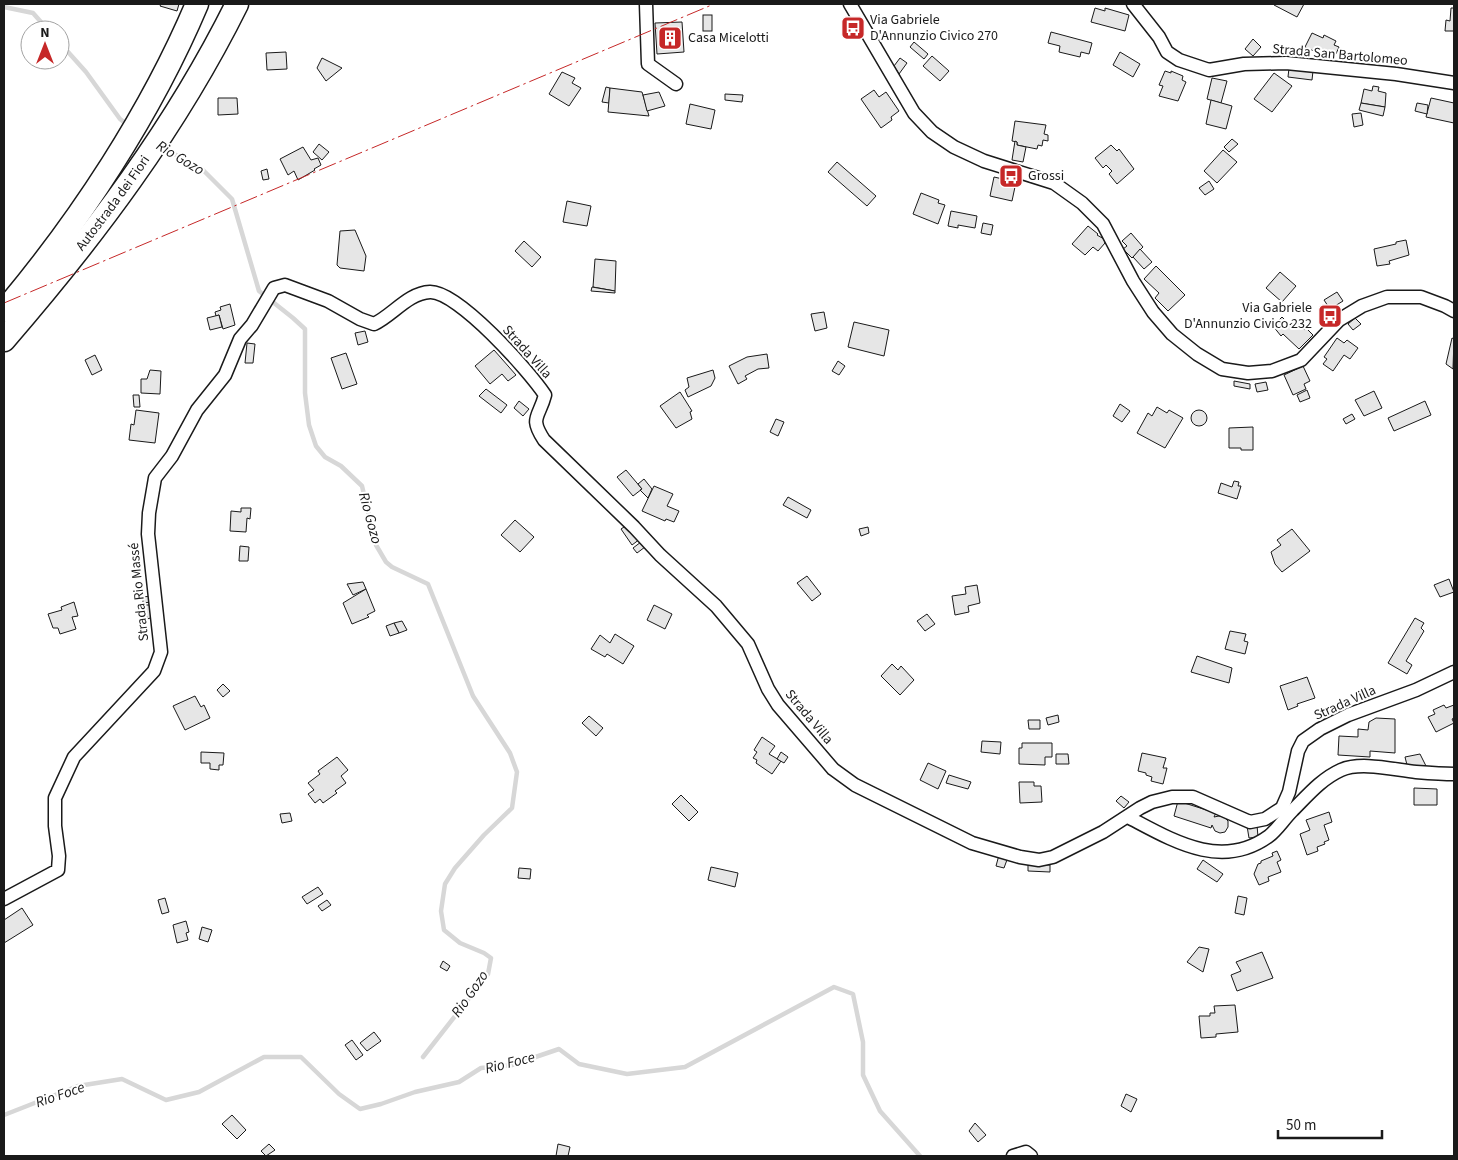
<svg xmlns="http://www.w3.org/2000/svg" width="1458" height="1160" font-family="'Source Sans 3',sans-serif">
<style>
.lines{fill:none;stroke-linecap:round;stroke-linejoin:round}
.stream{stroke:#d7d7d7;stroke-width:4.5}
.building{fill:#e6e6e6;stroke:#1a1a1a}
.street-casing{stroke:#1a1a1a;stroke-width:15}
.highway-casing{stroke:#1a1a1a;stroke-width:25}
.street{stroke:#fff;stroke-width:12}
.highway{stroke:#fff;stroke-width:22}
.power{stroke:#c62828;stroke-width:1;stroke-dasharray:18 4 2.5 4;stroke-linecap:butt}
.labels{text-anchor:middle;dominant-baseline:central;stroke-width:4;stroke-linejoin:round;paint-order:stroke}
.poi-label{font-size:14px;fill:#1a1a1a;stroke:#fff;text-anchor:start}
.street-label{font-size:14px;fill:#1a1a1a;stroke:#fff}
.water-label{font-size:15px;font-style:italic;fill:#1a1a1a;stroke:#fff}
</style>
<rect width="100%" height="100%" fill="#fff"/>
<g class="lines">
<!-- stream -->
<g class="stream">
<polyline points="4,7 33,13 48,30"/>
<polyline points="60,43 86,72 120,119 129,126"/>
<polyline points="161,147 202,169 232,199 259,291 293,318 305,329 305,393 309,425 316,446 325,457 341,466 362,486 376,545 386,562 392,567 428,584 473,696 510,753 517,772 512,808 484,835 455,868 445,884 441,911 444,930 460,943 484,953 491,958 488,974 423,1057"/>
<polyline points="4,1115 78,1086 122,1079 166,1100 199,1092 264,1057 301,1057 339,1094 360,1109 381,1104 415,1092 459,1082 481,1068 512,1065 559,1049 579,1064 627,1074 685,1067 834,987 853,994 863,1042 863,1075 880,1111 920,1156"/>
</g>
</g>
<!-- building -->
<g class="building">
<polygon points="161,4 179,4 177,11 160,6"/>
<polygon points="1274,4 1304,4 1297,17 1274,5"/>
<polygon points="1095,8 1105,11 1105,8 1129,15 1125,31 1091,22"/>
<polygon points="1451,8 1454,8 1454,31 1445,31 1446,20 1450,21"/>
<rect x="703" y="15" width="9" height="16"/>
<polygon points="682,22 684,52 657,54 655,23"/>
<polygon points="1051,32 1092,43 1089,54 1081,52 1080,57 1059,52 1060,46 1048,43"/>
<polygon points="1312,33 1323,38 1324,35 1336,41 1334,45 1339,47 1336,54 1329,51 1328,53 1318,48 1316,52 1305,47"/>
<polygon points="1253,39 1261,47 1253,56 1245,49"/>
<polygon points="914,42 928,54 924,59 910,47"/>
<polygon points="286,52 287,69 267,70 266,53"/>
<polygon points="1120,52 1140,64 1133,77 1113,65"/>
<polygon points="932,56 949,71 940,81 923,66"/>
<polygon points="322,58 342,68 326,81 317,68"/>
<polygon points="900,58 907,63 899,74 894,66"/>
<polygon points="1289,68 1313,71 1312,80 1288,77"/>
<polygon points="1165,71 1171,73 1171,71 1183,76 1182,80 1186,82 1178,101 1159,96 1163,86 1159,85"/>
<polygon points="562,72 575,78 572,83 581,88 569,106 549,94"/>
<polygon points="1274,73 1292,86 1272,112 1254,99"/>
<polygon points="1212,78 1227,81 1221,103 1207,99"/>
<polygon points="1373,86 1379,87 1378,91 1386,93 1385,107 1361,103 1364,89 1372,91"/>
<polygon points="606,87 610,88 609,103 602,102"/>
<polygon points="610,88 642,92 649,116 608,112"/>
<polygon points="874,90 879,97 886,92 899,111 891,117 892,120 881,128 861,99"/>
<polygon points="659,92 665,106 647,111 643,95"/>
<polygon points="725,94 743,95 742,102 725,100"/>
<polygon points="218,98 237,98 238,114 218,115"/>
<polygon points="1431,98 1454,103 1454,123 1426,117"/>
<polygon points="1211,100 1232,106 1226,129 1206,124"/>
<polygon points="1361,103 1385,107 1383,116 1359,110"/>
<polygon points="1417,103 1428,105 1427,114 1415,111"/>
<polygon points="690,104 715,110 711,129 686,124"/>
<polygon points="1361,113 1363,125 1354,127 1352,114"/>
<polygon points="1015,121 1046,125 1044,134 1048,135 1048,141 1043,140 1042,146 1038,145 1037,149 1017,145 1017,142 1012,141"/>
<polygon points="1232,139 1238,144 1229,152 1224,147"/>
<polygon points="1015,141 1017,142 1017,145 1026,147 1023,162 1012,160"/>
<polygon points="319,144 329,152 322,160 313,152"/>
<polygon points="1111,145 1117,151 1119,149 1134,169 1117,184 1109,174 1112,171 1106,165 1103,168 1095,158"/>
<polygon points="303,147 311,160 318,158 321,165 314,169 315,170 298,180 294,171 288,175 280,159"/>
<polygon points="1223,150 1237,162 1217,183 1204,171"/>
<polygon points="837,162 876,196 867,206 828,172"/>
<polygon points="267,169 269,179 263,180 261,171"/>
<polygon points="994,177 1016,182 1012,201 990,196"/>
<polygon points="1209,181 1214,189 1205,195 1199,188"/>
<polygon points="921,193 939,200 938,203 945,205 938,224 913,214"/>
<polygon points="567,201 591,206 587,226 563,222"/>
<polygon points="951,211 977,216 975,228 958,225 958,228 948,226"/>
<polygon points="983,223 993,225 991,235 981,233"/>
<polygon points="1088,226 1098,234 1097,235 1104,239 1105,243 1098,251 1093,247 1085,255 1072,244"/>
<polygon points="355,230 366,256 364,271 340,268 337,265 340,231"/>
<polygon points="1131,233 1143,247 1132,258 1123,249 1127,246 1122,241"/>
<polygon points="1406,240 1409,255 1389,261 1390,264 1377,266 1374,249 1396,244 1396,242"/>
<polygon points="524,241 541,257 532,267 515,251"/>
<polygon points="1140,249 1152,262 1144,269 1133,257"/>
<polygon points="595,259 616,261 615,291 593,287"/>
<polygon points="1156,266 1185,295 1168,311 1155,298 1159,293 1144,279"/>
<polygon points="1280,272 1296,286 1282,302 1266,288"/>
<polygon points="592,287 615,291 615,293 591,291"/>
<polygon points="1337,292 1343,301 1330,309 1324,300"/>
<polygon points="230,304 235,325 223,329 219,315 216,316 215,312 221,310 220,307"/>
<polygon points="824,312 827,328 815,331 811,314"/>
<polygon points="219,315 222,327 210,330 207,318"/>
<polygon points="1282,317 1290,325 1294,320 1305,330 1306,328 1313,335 1299,349 1283,334 1281,336 1273,326"/>
<polygon points="1355,318 1361,324 1353,330 1348,324"/>
<polygon points="854,322 889,330 884,356 848,347"/>
<polygon points="365,331 368,342 358,345 355,333"/>
<polygon points="1337,338 1344,343 1347,340 1358,348 1350,359 1344,355 1333,371 1323,364 1327,359 1324,357"/>
<polygon points="1452,338 1454,339 1453,369 1446,364"/>
<polygon points="247,343 255,344 253,363 245,363"/>
<polygon points="494,350 516,375 508,381 502,374 490,384 475,366"/>
<polygon points="346,353 357,384 342,389 331,358"/>
<polygon points="767,354 769,368 758,369 745,376 747,379 738,384 729,366 747,357"/>
<polygon points="95,355 102,370 92,375 85,360"/>
<polygon points="838,361 845,366 839,375 832,371"/>
<polygon points="1303,366 1310,381 1304,384 1306,389 1293,395 1284,375"/>
<polygon points="150,370 161,371 160,394 141,393 141,379 147,379"/>
<polygon points="713,370 715,378 711,386 688,397 685,390 689,387 687,378"/>
<polygon points="1234,381 1250,384 1250,389 1234,386"/>
<polygon points="1266,382 1268,390 1257,392 1255,384"/>
<polygon points="486,389 507,405 501,413 479,396"/>
<polygon points="1307,390 1310,398 1300,402 1297,395"/>
<polygon points="1374,391 1382,408 1364,416 1355,400"/>
<polygon points="680,392 692,411 690,412 692,419 676,428 660,406"/>
<polygon points="133,395 139,395 140,407 134,407"/>
<polygon points="519,401 529,409 523,416 514,408"/>
<polygon points="1425,401 1431,415 1394,431 1388,418"/>
<polygon points="1120,404 1130,411 1122,422 1113,416"/>
<polygon points="1157,407 1167,413 1169,410 1183,418 1165,448 1137,433 1148,413 1152,416"/>
<polygon points="136,410 159,413 155,443 129,440 131,424 134,425"/>
<circle cx="1199" cy="418" r="8"/>
<polygon points="1352,414 1355,419 1346,424 1343,419"/>
<polygon points="776,419 784,422 778,436 770,432"/>
<polygon points="1253,427 1253,450 1241,450 1241,448 1229,448 1229,428"/>
<polygon points="626,470 642,489 633,496 617,477"/>
<polygon points="644,479 652,489 648,498 640,490 642,489 638,484"/>
<polygon points="1234,481 1239,482 1238,486 1241,486 1237,499 1218,493 1221,483 1232,487"/>
<polygon points="654,486 673,494 667,506 679,511 674,522 666,519 665,521 642,511"/>
<polygon points="788,497 811,510 807,518 783,505"/>
<polygon points="241,508 251,508 250,519 247,518 246,532 230,531 231,511 241,512"/>
<polygon points="515,520 534,537 520,552 501,535"/>
<polygon points="627,525 640,539 632,545 621,529"/>
<polygon points="868,527 869,533 861,536 859,529"/>
<polygon points="1292,529 1310,551 1282,572 1275,564 1271,552 1281,545 1277,540"/>
<polygon points="641,542 645,547 637,553 633,548"/>
<polygon points="240,546 249,547 248,561 239,561"/>
<polygon points="807,576 821,594 812,601 797,583"/>
<polygon points="1449,579 1454,592 1440,597 1434,585"/>
<polygon points="363,582 366,589 353,595 347,584"/>
<polygon points="977,585 980,603 968,606 969,612 955,615 952,596 966,594 965,587"/>
<polygon points="366,589 375,611 367,615 369,617 352,624 343,603"/>
<polygon points="151,596 151,602 143,603 143,597"/>
<polygon points="74,602 78,616 72,617 76,629 60,634 58,628 53,628 48,614 62,610 61,607"/>
<polygon points="145,605 152,605 154,617 147,619"/>
<polygon points="654,605 672,614 665,629 647,620"/>
<polygon points="927,614 935,624 925,631 917,621"/>
<polygon points="1415,618 1424,623 1421,628 1424,631 1406,661 1412,665 1407,674 1388,663"/>
<polygon points="402,621 407,630 399,633 394,623"/>
<polygon points="394,623 399,633 390,636 386,626"/>
<polygon points="1230,631 1246,634 1244,641 1248,642 1245,654 1225,649"/>
<polygon points="615,634 634,646 623,664 607,654 605,657 591,649 600,635 610,643"/>
<polygon points="1197,656 1232,668 1229,683 1191,672"/>
<polygon points="892,664 898,670 901,666 914,680 900,695 881,676"/>
<polygon points="1307,677 1315,698 1297,704 1298,706 1288,710 1280,686"/>
<polygon points="223,684 230,691 223,697 217,690"/>
<polygon points="195,696 201,707 204,705 210,718 185,730 173,706"/>
<polygon points="1444,705 1446,708 1454,705 1454,718 1452,719 1454,723 1436,732 1428,717 1435,714 1433,710"/>
<polygon points="1058,715 1059,722 1048,725 1046,718"/>
<polygon points="589,716 603,728 596,736 582,723"/>
<polygon points="1376,718 1395,719 1395,753 1370,751 1370,757 1338,755 1339,736 1358,737 1358,729 1368,730 1369,722"/>
<polygon points="1028,720 1040,720 1040,729 1029,729"/>
<polygon points="762,737 775,746 769,754 781,761 772,774 756,763 757,760 753,758 757,752 754,750"/>
<polygon points="982,741 1001,742 1000,754 981,752"/>
<polygon points="1022,743 1052,743 1052,757 1045,757 1045,765 1019,764 1019,748 1022,748"/>
<polygon points="201,752 224,753 223,765 219,765 219,770 210,769 210,763 201,763"/>
<polygon points="781,752 788,757 784,763 777,759"/>
<polygon points="1142,753 1166,758 1163,768 1167,768 1163,784 1151,781 1152,777 1146,775 1146,773 1138,771"/>
<polygon points="1056,754 1068,754 1069,764 1056,764"/>
<polygon points="1420,754 1427,768 1407,765 1405,757"/>
<polygon points="337,757 348,770 341,776 346,783 335,791 337,793 323,803 320,799 315,803 308,794 314,790 308,783 320,774 318,771"/>
<polygon points="928,763 946,771 938,789 920,780"/>
<polygon points="949,775 971,782 968,789 946,783"/>
<polygon points="1019,782 1034,782 1034,786 1041,786 1042,802 1020,803"/>
<polygon points="1414,788 1437,789 1437,805 1414,805"/>
<polygon points="681,795 698,812 689,821 672,804"/>
<polygon points="1121,796 1129,802 1124,808 1116,801"/>
<polygon points="1178,801 1216,813 1214,817 1219,816 1224,817 1228,821 1228,827 1225,832 1220,833 1215,831 1212,825 1211,828 1174,816"/>
<polygon points="1329,812 1332,822 1324,825 1329,840 1324,842 1325,844 1317,847 1318,851 1307,855 1300,834 1310,830 1306,820"/>
<polygon points="290,813 292,821 282,823 280,814"/>
<polygon points="1257,825 1258,837 1249,838 1247,826"/>
<polygon points="1277,851 1281,860 1277,862 1281,872 1268,877 1269,881 1259,885 1254,874 1258,864 1261,863 1261,861 1273,856 1272,853"/>
<polygon points="999,855 1008,857 1004,868 996,866"/>
<polygon points="1203,860 1223,874 1217,882 1197,869"/>
<polygon points="1028,864 1050,865 1050,872 1028,871"/>
<polygon points="711,867 738,873 735,887 708,880"/>
<polygon points="519,868 531,869 530,879 518,878"/>
<polygon points="318,887 323,894 307,904 302,897"/>
<polygon points="1238,896 1247,898 1244,915 1235,913"/>
<polygon points="165,898 169,912 162,914 158,900"/>
<polygon points="327,900 331,905 322,911 318,906"/>
<polygon points="22,908 33,925 4,943 4,920"/>
<polygon points="186,921 189,932 186,933 188,940 177,943 173,925"/>
<polygon points="202,927 212,930 208,942 199,939"/>
<polygon points="1199,947 1209,949 1203,972 1187,962"/>
<polygon points="1262,952 1273,978 1237,991 1231,975 1241,971 1236,962"/>
<polygon points="443,961 450,966 447,971 440,967"/>
<polygon points="1235,1005 1238,1032 1216,1034 1216,1037 1201,1038 1199,1016 1210,1016 1210,1013 1215,1013 1214,1006"/>
<polygon points="374,1032 381,1041 367,1051 360,1043"/>
<polygon points="352,1040 363,1055 356,1060 345,1045"/>
<polygon points="1126,1094 1137,1099 1131,1112 1121,1106"/>
<polygon points="232,1115 246,1130 237,1139 222,1124"/>
<polygon points="975,1123 986,1135 978,1142 969,1131"/>
<polygon points="269,1144 275,1150 266,1156 261,1151"/>
<polygon points="558,1144 570,1147 568,1156 556,1156"/>
</g>
<g class="lines">
<!-- street casing -->
<g class="street-casing">
<g id="street">
<polyline points="646,4 648,64 676,84"/>
<polyline points="850,4 914,113 932,132 954,147 984,161 1054,183 1082,203 1103,224 1133,281 1153,312 1172,334 1197,354 1222,369 1248,373 1272,371 1301,360 1339,320 1362,306 1387,297 1421,297 1445,306 1454,311"/>
<polyline points="1133,4 1159,37 1167,52 1179,60 1209,70 1244,64 1286,63 1396,74 1454,83"/>
<path d="M1128,817C1172,840 1221,871 1269,836C1277,830 1284,819 1292,811C1307,796 1321,779 1341,770C1361,761 1395,770 1416,772C1429,773 1442,774 1454,774"/>
<path d="M4,899L58,870L59,856L55,826V798L74,757L154,671L161,652L148,534L149,513L155,478L172,456L197,410L225,375L240,339L252,325L274,288L285,285L328,301L360,319L374,324C393,315 408,293 430,292C458,291 529,371 545,395C539,418 529,417 544,440L634,527L660,555L716,606L748,644L768,689L778,705L833,769L855,785L972,843L1020,857L1039,860L1053,857L1103,832L1140,808L1152,802L1172,797H1193L1250,822L1265,819L1282,808L1289,792L1298,751L1303,741L1320,729L1348,715L1416,690L1454,672"/>
<polyline points="1013,1156 1026,1152 1031,1156"/>
</g>
</g>
<!-- highway casing -->
<g class="highway-casing">
<g id="highway">
<path d="M4,311C80,221 151,113 197,4"/>
<path id="s1" d="M4,340C94,236 176,127 237,4"/>
</g>
</g>
<!-- street -->
<use href="#street" class="street"/>
<!-- highway -->
<use href="#highway" class="highway"/>
<!-- power -->
<polyline class="power" points="4,303 714,4"/>
</g>
<!-- icons -->
<defs>
<g id="bus-square" transform="scale(1.25)"><rect x="-9" y="-9" width="18" height="18" rx="4" fill="#c62828" stroke="#fff"/><path d="M-5-6H5V4H4V6H2V4H-2V6H-4V4H-5ZM-3.5-4V0h7V-4ZM-3.5 1.2v1.5H-2V1.2ZM2 1.2v1.5H3.5V1.2Z" fill="#fff"/></g>
<g id="building-square" transform="scale(1.25)"><rect x="-9" y="-9" width="18" height="18" rx="4" fill="#c62828" stroke="#fff"/><path d="M-4-6H4V6H1V3H-1V6H-4ZM-2.5-4.3h1.7v1.8h-1.7ZM.8-4.3h1.7v1.8H.8ZM-2.5-1h1.7V.8h-1.7ZM.8-1h1.7V.8H.8Z" fill="#fff"/></g>
</defs>
<g fill-rule="evenodd">
<use href="#bus-square" x="853" y="28"/>
<use href="#building-square" x="670" y="38"/>
<use href="#bus-square" x="1011" y="176"/>
<use href="#bus-square" x="1330" y="316"/>
</g>
<g class="labels">
<!-- poi labels -->
<g class="poi-label">
<text x="870" y="20">Via Gabriele<tspan x="870" dy="16">D'Annunzio Civico 270</tspan></text>
<text x="688" y="38">Casa Micelotti</text>
<text x="1028" y="176">Grossi</text>
<text x="1312" y="308" text-anchor="end">Via Gabriele<tspan x="1312" dy="16">D'Annunzio Civico 232</tspan></text>
</g>
<!-- street labels -->
<g class="street-label">
<text transform="translate(1340 55) rotate(5)">Strada San Bartolomeo</text>
<text stroke="none"><textPath href="#s1" startOffset="175">Autostrada dei Fiori</textPath></text>
<text transform="translate(527 352) rotate(48)">Strada Villa</text>
<text transform="translate(139 592) rotate(-96)">Strada Rio Massé</text>
<text transform="translate(1345 703) rotate(-24)">Strada Villa</text>
<text transform="translate(809 717) rotate(50)">Strada Villa</text>
</g>
<!-- water labels -->
<g class="water-label">
<text transform="translate(180 158) rotate(31)">Rio Gozo</text>
<text transform="translate(370 518) rotate(75)">Rio Gozo</text>
<text transform="translate(470 994) rotate(-55)">Rio Gozo</text>
<text transform="translate(510 1063) rotate(-14)">Rio Foce</text>
<text transform="translate(60 1095) rotate(-19)">Rio Foce</text>
</g>
</g>
<!-- border -->
<rect width="1458" height="1160" fill="none" stroke="#1a1a1a" stroke-width="10"/>
<!-- north arrow -->
<g transform="translate(45 45)"><circle r="24" fill="#ffffff" stroke="#a3a3a3"/>
<path d="M0-4L9 19L0 12L-9 19Z" fill="#c62828"/>
<text y="-8" font-size="14" font-weight="bold" text-anchor="middle" fill="#1a1a1a">N</text>
</g>
<!-- scale -->
<path d="M1278 1130v8h104v-8" fill="none" stroke="#1a1a1a" stroke-width="2.5"/>
<text x="1286" y="1130" font-size="15" fill="#1a1a1a" stroke="#ffffff" stroke-width="4" paint-order="stroke">50 m</text>
</svg>
